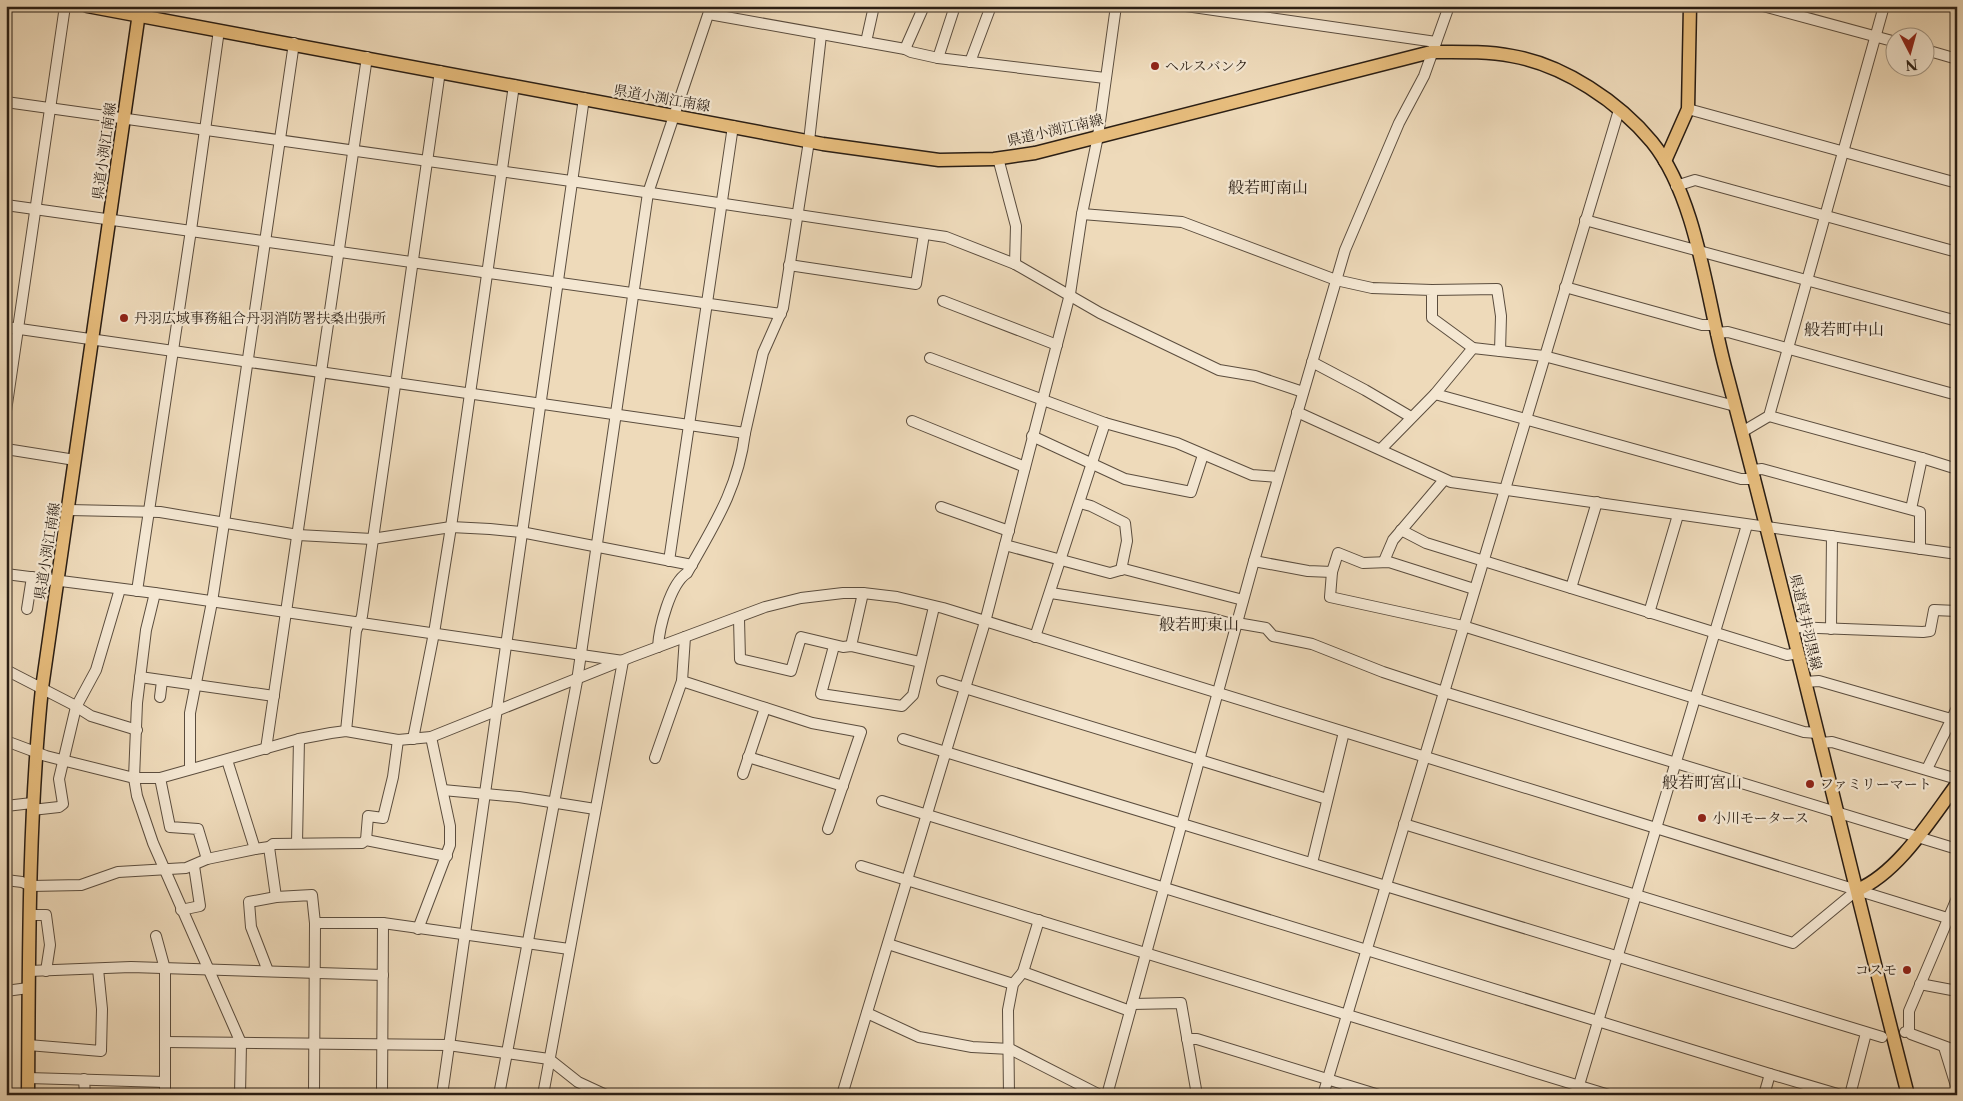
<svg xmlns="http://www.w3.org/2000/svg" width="1963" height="1101" font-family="'Libre Caslon Text','Noto Serif JP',serif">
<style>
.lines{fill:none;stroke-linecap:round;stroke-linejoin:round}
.minor-casing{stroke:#5b4d3e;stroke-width:12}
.major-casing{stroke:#2a1e14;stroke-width:15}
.minor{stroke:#f4e7d2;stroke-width:10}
.major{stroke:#e7bd7d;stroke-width:12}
.poi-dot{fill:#8f2418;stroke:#f4e7d2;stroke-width:2}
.labels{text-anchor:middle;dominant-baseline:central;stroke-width:4.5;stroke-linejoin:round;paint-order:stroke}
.poi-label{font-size:14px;fill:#2a1e14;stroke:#f4e7d2;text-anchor:start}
.street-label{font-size:14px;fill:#2a1e14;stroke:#f4e7d2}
.quarter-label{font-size:16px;fill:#2a1e14;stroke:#f4e7d2}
</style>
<rect width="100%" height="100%" fill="#eedaba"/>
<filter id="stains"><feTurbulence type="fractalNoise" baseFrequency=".004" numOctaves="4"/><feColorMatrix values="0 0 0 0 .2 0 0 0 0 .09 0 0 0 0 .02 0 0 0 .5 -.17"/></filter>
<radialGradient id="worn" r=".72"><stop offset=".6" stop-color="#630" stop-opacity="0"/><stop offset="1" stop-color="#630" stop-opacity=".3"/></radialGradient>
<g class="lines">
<!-- minor casing -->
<g class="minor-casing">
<g id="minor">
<polyline points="1186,6 1436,42"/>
<polyline points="1763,6 1896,42"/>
<polyline points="709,14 905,49 911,52 938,58 1105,78"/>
<polyline points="866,42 874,6"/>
<polyline points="905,49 924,6"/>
<polyline points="1926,50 1957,59"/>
<polyline points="938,58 955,6"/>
<polyline points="970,62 991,6"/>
<polyline points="6,102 571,181 946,237 1015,264 1100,313 1219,370 1255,376 1303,392"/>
<polyline points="1688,109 1957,183"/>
<polyline points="998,158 1016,226 1015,264"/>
<polyline points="1676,186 1695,180 1957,252"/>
<polyline points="6,205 781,314"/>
<polyline points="1082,214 1182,222 1336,280 1372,288 1432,290 1432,318 1473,348 1544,356 1735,406"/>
<polyline points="1585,220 1957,321"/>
<polyline points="789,265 916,284 924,234"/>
<polyline points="1565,287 1702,325 1714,325"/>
<polyline points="1432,290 1497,289 1501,316 1500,351"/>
<polyline points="943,301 1057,345"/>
<polyline points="6,327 745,433 763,353 783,308 809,141 821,35"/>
<polyline points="1716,333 1728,332 1957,395"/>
<polyline points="930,358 1105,423 1177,443 1252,475 1278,477"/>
<polyline points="1312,362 1365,390 1411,417"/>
<polyline points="1435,394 1741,479 1755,479"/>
<polyline points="6,411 65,6"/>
<polyline points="1297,412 1451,482 1957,554"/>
<polyline points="1769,416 1922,458 1957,469"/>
<polyline points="912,421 1025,467"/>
<polyline points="1742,432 1769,416 1884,6"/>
<polyline points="1032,436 1125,479 1191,492 1203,455"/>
<polyline points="6,449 75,460"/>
<polyline points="1381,449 1435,394 1473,348"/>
<polyline points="1753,470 1762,469 1920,512 1920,549"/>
<polyline points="1080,503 1091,506 1125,523 1127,541 1121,570"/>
<polyline points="941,507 1009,531"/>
<polyline points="1911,509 1922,458"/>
<polyline points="69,510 160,512 298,535 372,539 451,527 490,529 521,532 692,565"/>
<polyline points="1401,530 1426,543 1787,655 1798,653"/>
<polyline points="1005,545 1110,573 1124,569 1243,600"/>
<polyline points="669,561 733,126"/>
<polyline points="1254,561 1308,571 1332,572 1338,553 1363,563 1389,562 1474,589"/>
<polyline points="1384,561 1393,540 1444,480"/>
<polyline points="1332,572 1330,597 1463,626 1804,732 1817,733"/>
<polyline points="6,574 155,593 623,661"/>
<polyline points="1571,588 1597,502"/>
<polyline points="137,591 191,230 219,30"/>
<polyline points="155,593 146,630 137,703 134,778 137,796 153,843 241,1043 240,1095"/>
<polyline points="1051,593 1210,618 1236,625"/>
<polyline points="27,609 32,577"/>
<polyline points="1649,613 1678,515"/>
<polyline points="739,619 740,659 791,671 801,637 843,647 851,646 920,662"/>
<polyline points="1237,623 1266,628 1273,636 1312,644 1383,672 1444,692 1957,849"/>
<polyline points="1792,627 1923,632 1930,631 1934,610 1957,611"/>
<polyline points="1831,629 1832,536"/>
<polyline points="685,637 682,681 812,723 861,732 828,829"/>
<polyline points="1035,637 1105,423"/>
<polyline points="834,646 821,694 902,706 913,695 934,607"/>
<polyline points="851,646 863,593"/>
<path d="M658,647C659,628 670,584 687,573C714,525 738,489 745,433"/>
<polyline points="6,670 72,704 91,716 137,730"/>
<polyline points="140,677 274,696"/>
<polyline points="942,681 1327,799"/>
<polyline points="1805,682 1819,681 1951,719"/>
<polyline points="160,697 162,681"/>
<polyline points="346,731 356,631 362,616 440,71"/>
<polyline points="413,739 434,633 451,527 514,85"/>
<polyline points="903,739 1882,1037"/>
<polyline points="6,741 46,756 134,778 160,778 299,739 331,733 346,731 398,740 431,737 631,657 765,607 801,598 843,593 863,593 897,597 943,608 1957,921"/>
<polyline points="1820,743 1832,742 1957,779"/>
<polyline points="266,749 367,57"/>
<polyline points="748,757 843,786"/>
<polyline points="655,758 682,681"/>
<polyline points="227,760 255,849 269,847 273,844 362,843 366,840 447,856"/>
<polyline points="190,769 190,713 212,602 224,523 294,43"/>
<polyline points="1927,769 1957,708"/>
<polyline points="743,774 765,708"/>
<polyline points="160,778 170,827 198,829 207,859"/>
<polyline points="443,790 519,797 595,809"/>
<polyline points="882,801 1770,1074"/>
<polyline points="6,806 32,803"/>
<polyline points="32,810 59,807 63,804 59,779 76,707 96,670 120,589"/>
<polyline points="1404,824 1793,943 1857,890"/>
<polyline points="366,840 368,816 383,818 393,777 398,740"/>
<polyline points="297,843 299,739"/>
<polyline points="269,847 276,897"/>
<polyline points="1312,863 1344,732"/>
<polyline points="861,866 1609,1095"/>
<polyline points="6,880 22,882 31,886 81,885 118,872 186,868 207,859 255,849"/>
<polyline points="181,910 200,906 194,866"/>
<polyline points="30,915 46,915 50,945 46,971"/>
<polyline points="315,923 383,923 569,949"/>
<polyline points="418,929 450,845 450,826 431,737"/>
<polyline points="156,936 165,969 165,1095"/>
<polyline points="888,944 1013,984"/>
<polyline points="29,971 131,967 383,975"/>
<polyline points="268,971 251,927 249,902 276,897 312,895 315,923 314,1095"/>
<polyline points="1023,972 1130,1011"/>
<polyline points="1920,984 1957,991"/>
<polyline points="6,991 28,988"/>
<polyline points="1132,1004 1181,1003 1197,1095"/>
<polyline points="867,1013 919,1037 972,1047 1010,1049 1100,1095"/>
<polyline points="1909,1031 1911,1034 1957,1051"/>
<polyline points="1905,1032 1909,1031 1909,1011 1957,898"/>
<polyline points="1187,1039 1197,1039 1379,1095"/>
<polyline points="165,1042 448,1045 549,1059 578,1082 606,1095"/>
<polyline points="28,1045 101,1051 102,1009 98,969"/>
<polyline points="1944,1047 1957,1089"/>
<polyline points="28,1078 165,1082"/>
<polyline points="84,1079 85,1095"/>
<polyline points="382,1095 383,923"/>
<polyline points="442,1095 584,98"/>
<polyline points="499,1095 577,681 648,193 711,6"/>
<polyline points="543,1095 623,661"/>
<polyline points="842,1095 985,622 1070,294 1082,214 1098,136 1116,6"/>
<polyline points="1009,1095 1008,1010 1013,984 1023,972 1039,920"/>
<polyline points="1107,1095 1254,561 1345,250 1399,123 1424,76 1449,6"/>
<polyline points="1323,1095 1619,110"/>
<polyline points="1576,1095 1747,525"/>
<polyline points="1764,1095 1770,1074 1841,1095"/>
<polyline points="1850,1095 1866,1033"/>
</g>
</g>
<!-- major casing -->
<g class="major-casing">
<g id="major">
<path d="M87,6L823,144L939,160L994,159L1035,153L1431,52C1458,52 1485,51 1512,56C1564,65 1619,102 1652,142C1698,199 1707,302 1726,371C1790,612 1846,854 1908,1095"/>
<polyline points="1665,161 1688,109 1690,6"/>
<path d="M1857,890C1898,873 1931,819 1957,784"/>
<path d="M28,1095C29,959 28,823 42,688L140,6"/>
</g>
</g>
<!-- minor -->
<use href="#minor" class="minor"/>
<!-- major -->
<use href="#major" class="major"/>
</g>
<!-- markers -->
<g class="poi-dot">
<circle cx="1155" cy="66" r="5"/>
<circle cx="124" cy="318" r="5"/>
<circle cx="1810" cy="784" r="5"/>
<circle cx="1702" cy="818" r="5"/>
<circle cx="1907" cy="970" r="5"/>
</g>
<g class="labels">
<!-- poi labels -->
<g class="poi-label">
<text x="1165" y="66">ヘルスバンク</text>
<text x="134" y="318">丹羽広域事務組合丹羽消防署扶桑出張所</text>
<text x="1820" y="784">ファミリーマート</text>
<text x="1712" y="818">小川モータース</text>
<text x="1897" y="970" text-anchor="end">コスモ</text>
</g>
<!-- street labels -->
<g class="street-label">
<text transform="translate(662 98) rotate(10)">県道小渕江南線</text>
<text transform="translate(1055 130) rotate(-13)">県道小渕江南線</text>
<text transform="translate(104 151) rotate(-82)">県道小渕江南線</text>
<text transform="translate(47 551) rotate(-81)">県道小渕江南線</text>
<text transform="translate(1806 622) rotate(77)">県道草井羽黒線</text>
</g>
<!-- quarter labels -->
<g class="quarter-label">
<text x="1268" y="187">般若町南山</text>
<text x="1844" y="329">般若町中山</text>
<text x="1199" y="624">般若町東山</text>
<text x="1702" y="782">般若町宮山</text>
</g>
</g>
<!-- margin -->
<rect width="1963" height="1101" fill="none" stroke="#eedaba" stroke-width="25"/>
<rect x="8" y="8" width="1948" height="1086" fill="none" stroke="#2a1e14" stroke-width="2.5"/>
<rect x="12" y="12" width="1938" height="1076" fill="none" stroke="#2a1e14"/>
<!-- north arrow -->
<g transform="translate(1910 52) rotate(174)"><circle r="24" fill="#f4e7d2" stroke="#a39786"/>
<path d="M0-4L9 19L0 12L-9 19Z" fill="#8f2418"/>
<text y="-8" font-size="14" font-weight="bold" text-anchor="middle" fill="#2a1e14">N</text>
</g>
<rect width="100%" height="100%" filter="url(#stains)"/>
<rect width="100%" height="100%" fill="url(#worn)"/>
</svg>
